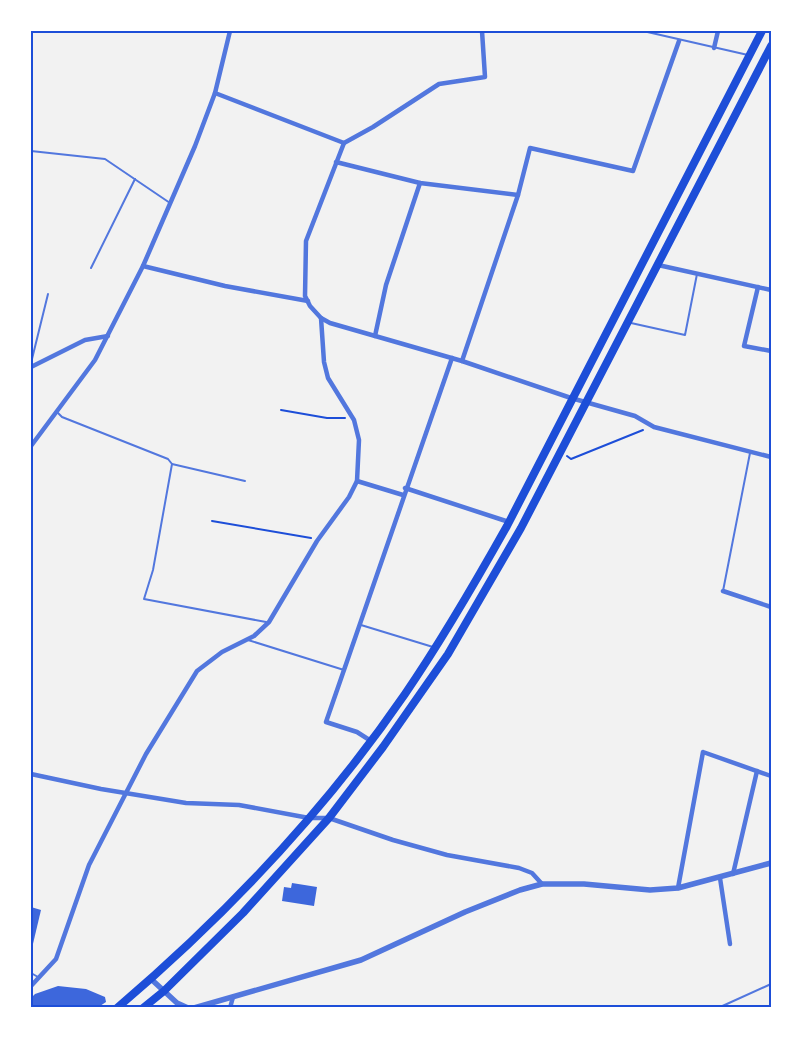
<svg xmlns="http://www.w3.org/2000/svg" width="802" height="1039" font-family="'Roboto Serif',serif">
<style>
.building{fill:#3d67dc}
.lines{fill:none;stroke-linecap:round;stroke-linejoin:round}
.path{stroke:#1d4ed8;stroke-width:2}
.service{stroke:#5277de;stroke-width:2}
.minor{stroke:#5277de;stroke-width:4.5}
.tertiary{stroke:#5277de;stroke-width:5.5}
.trunk{stroke:#1d4ed8;stroke-width:8}
.neatline{fill:none;stroke:#1d4ed8;stroke-width:2}
</style>
<rect width="100%" height="100%" fill="#f2f2f2"/>
<!-- building -->
<g class="building">
<polygon points="292,883 317,887 314,906 282,901 284,887 291,888"/>
<polygon points="31,907 41,910 32,948 31,948"/>
<polygon points="58,986 86,989 105,997 106,1002 97,1008 31,1008 31,998 35,994"/>
</g>
<g class="lines">
<!-- path -->
<g class="path">
<polyline points="281,410 327,418 345,418"/>
<polyline points="567,456 571,459 643,430"/>
<polyline points="212,521 311,538"/>
</g>
<!-- service -->
<g class="service">
<polyline points="643,31 748,55"/>
<polyline points="31,151 105,159 170,203"/>
<polyline points="91,268 135,179"/>
<polyline points="631,323 685,335 697,274"/>
<polyline points="31,363 48,294"/>
<polyline points="58,413 62,417 168,459 172,464 245,481"/>
<polyline points="172,464 153,570 144,599 266,622"/>
<polyline points="723,591 750,453"/>
<polyline points="361,625 433,647"/>
<polyline points="248,640 344,670"/>
<polyline points="31,973 38,977"/>
<polyline points="718,1008 771,984"/>
</g>
<!-- minor -->
<g class="minor">
<polyline points="482,31 485,77 439,84 373,127 344,143 306,241 305,296 310,306 321,318 330,323 462,361 571,398 635,416 654,427 771,457"/>
<polyline points="714,48 718,31"/>
<polyline points="215,93 344,143"/>
<polyline points="336,162 420,183 518,195"/>
<polyline points="658,265 771,290"/>
<polyline points="143,266 225,286 308,301"/>
<polyline points="758,287 744,346 771,351"/>
<polyline points="375,336 386,285 420,183"/>
<polyline points="462,361 518,195 530,148 633,171 679,41"/>
<polyline points="31,367 85,340 108,336"/>
<polyline points="31,446 95,360 143,266 195,146 215,93 230,31"/>
<polyline points="357,481 403,495"/>
<polyline points="405,488 509,522"/>
<polyline points="723,591 771,607"/>
<polyline points="371,741 357,732 326,722 452,358"/>
<polyline points="31,774 101,789 186,803 239,805 309,818 329,818 393,840 447,855 519,868 532,873 542,884"/>
<polyline points="733,874 757,771"/>
<polyline points="720,878 730,944"/>
<polyline points="678,888 703,752 771,776"/>
<polyline points="31,986 56,959 89,865 146,754 197,671 222,652 254,636 269,622 317,541 349,497 357,481 359,440 354,420 328,378 324,362 321,318"/>
<polyline points="230,1008 233,997"/>
</g>
<!-- tertiary -->
<g class="tertiary">
<polyline points="151,979 177,1003 188,1008"/>
<polyline points="194,1008 361,960 465,912 520,890 542,884 584,884 650,890 678,888 771,863"/>
</g>
<!-- trunk -->
<g class="trunk">
<path d="M117,1008C225,916 324,812 405,694C442,640 475,583 507,526L762,31"/>
<polyline points="143,1008 164,991 243,913 329,818 383,747 448,654 521,528 771,46"/>
</g>
</g>
<!-- border -->
<rect width="802" height="1039" fill="none" stroke="#ffffff" stroke-width="65"/>
<rect x="32" y="32" width="738" height="974" class="neatline"/>
</svg>
